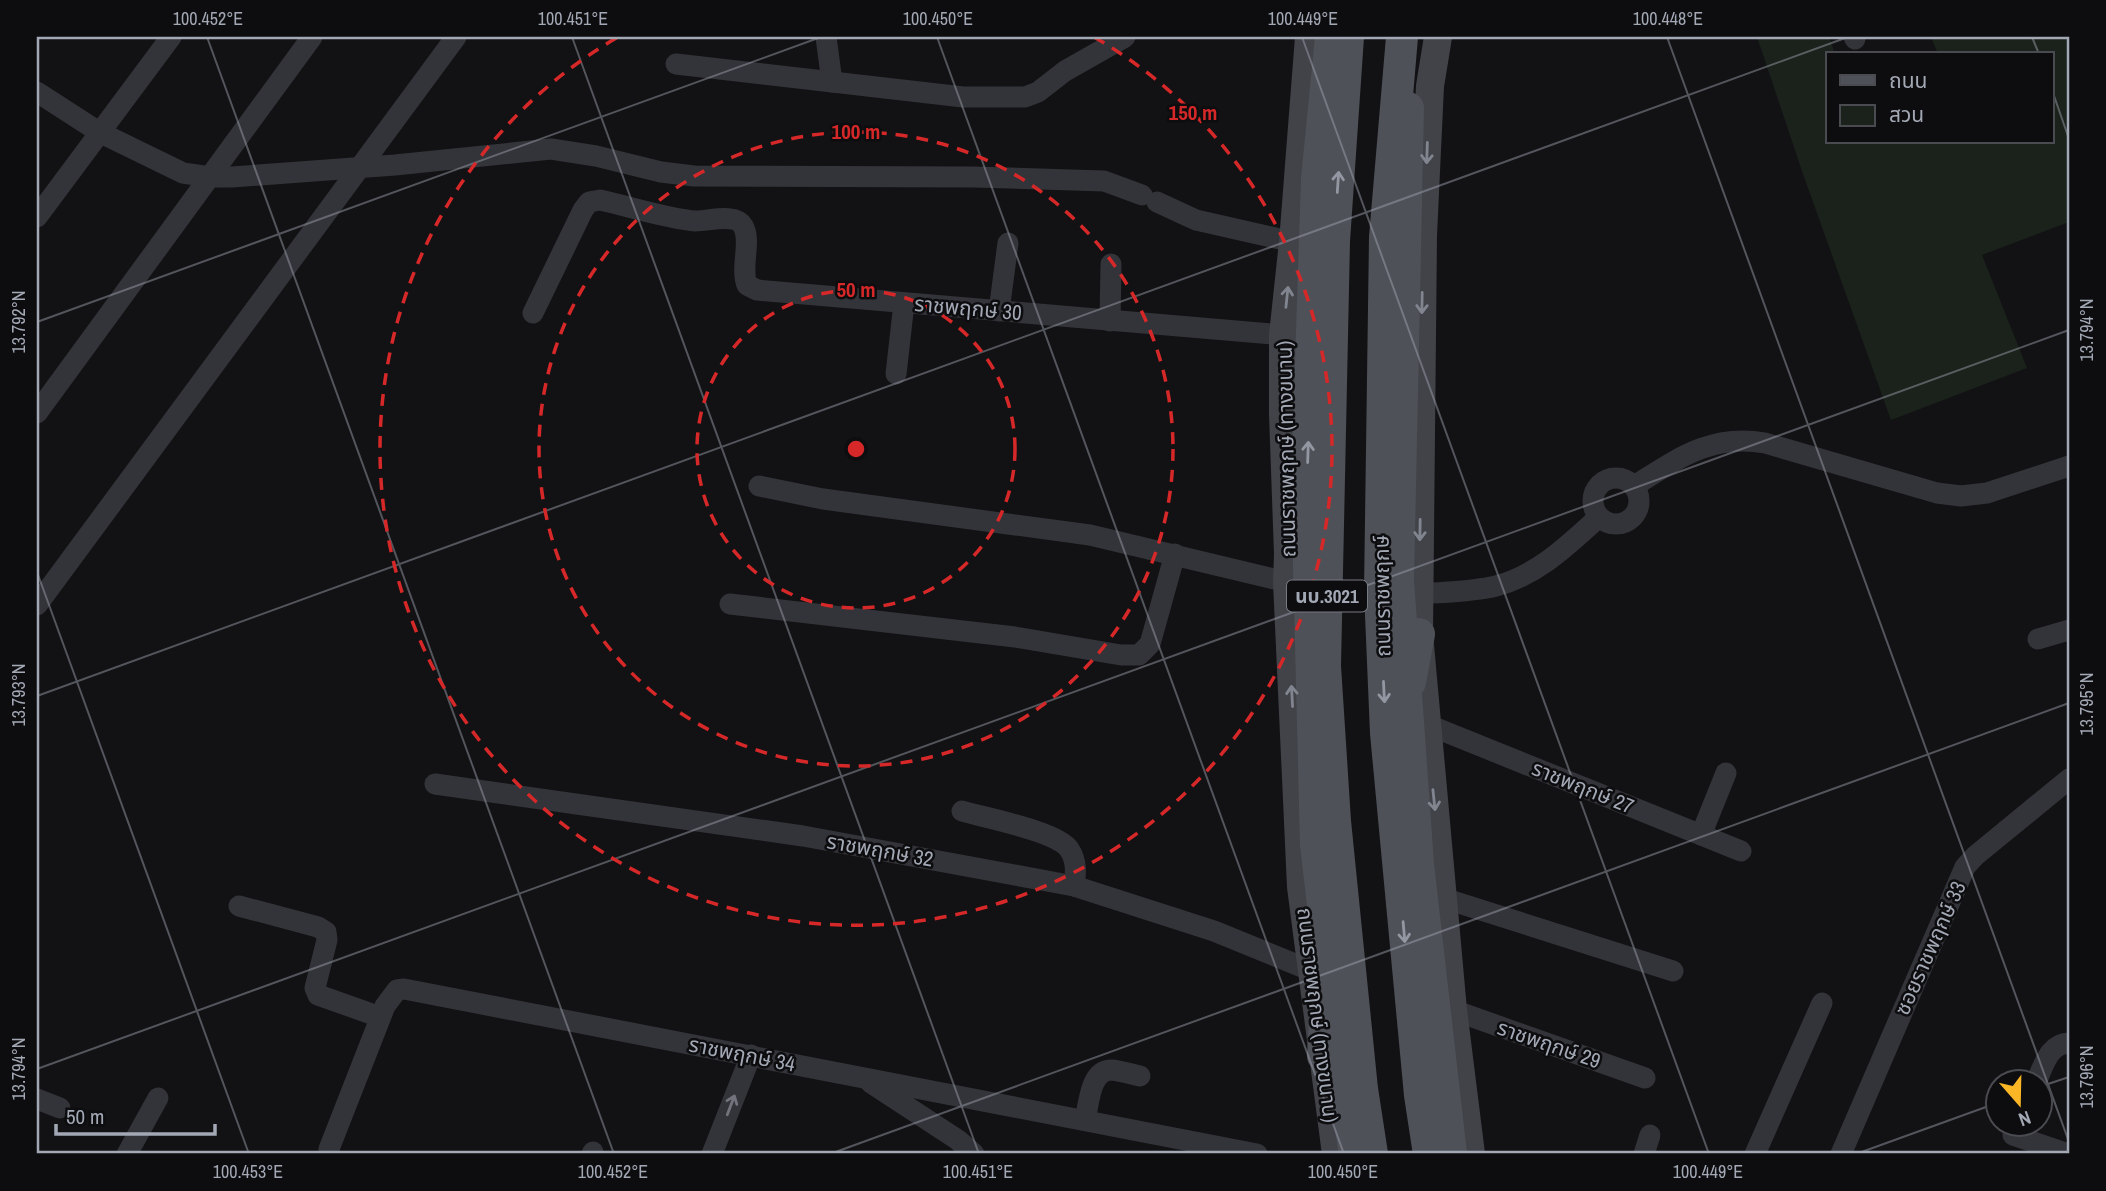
<svg xmlns="http://www.w3.org/2000/svg" width="2106" height="1191" font-family="'Archivo Narrow','Noto Sans Thai',sans-serif">
<style>
.green{fill:#1a221b}
.lines{fill:none;stroke-linecap:round;stroke-linejoin:round}
.street{stroke:#333439;stroke-width:21}
.secondary{stroke:#414349;stroke-width:28}
.primary{stroke:#4f5158;stroke-width:32}
.primary-bridge{stroke:#4f5158;stroke-width:32}
.oneway{stroke:#81858f}
.oneway2{stroke:#9297a2}
.oneway3{stroke:#71747d}
.ticks{fill:none;stroke:#a3a8b5;stroke-width:2;stroke-opacity:0.45}
.ring{fill:none;stroke:#d62828;stroke-width:3.5;stroke-dasharray:12 9}
.labels{text-anchor:middle;dominant-baseline:central;stroke-width:5;stroke-linejoin:round;paint-order:stroke}
.shield{fill:#0d0d0f;stroke:#767a83;stroke-width:2}
.shield-label{font-size:19px;font-weight:bold;fill:#a3a8b5}
.street-label{font-size:21px;fill:#a3a8b5;stroke:#0d0d0f}
.centre{fill:#d62828;stroke:#0d0d0f;stroke-width:3.5}
.ring-label{font-size:21px;text-anchor:middle;font-weight:bold;fill:#d62828;stroke:#0d0d0f;stroke-width:5;stroke-linejoin:round;paint-order:stroke}
.neatline{fill:none;stroke:#a3a8b5;stroke-width:2.5}
.ticks-label{font-size:18px;text-anchor:middle;fill:#a3a8b5}
</style>
<rect width="100%" height="100%" fill="#121214"/>
<!-- green -->
<polygon class="green" points="1757,37 1829,37 1835,54 1828,54 1828,142 2052,142 2052,54 1938,54 1931,37 2069,37 2069,222 1982,255 2027,368 1891,420 1803,174"/>
<g class="lines">
<!-- street -->
<g class="street">
<polyline points="826,37 832,82"/>
<polyline points="1854,37 1855,39"/>
<polyline points="676,64 963,97 1025,97 1038,92 1065,71 1125,37"/>
<polyline points="37,92 99,132 183,173 210,177 232,177 395,165 551,149 596,156 661,172 694,176 974,177 1104,181 1142,195"/>
<polyline points="1157,202 1196,220 1293,242"/>
<polyline points="37,217 171,37"/>
<polyline points="999,311 1008,243"/>
<path d="M533,313L583,210L589,202L600,200C628,206 668,219 696,221C709,221 736,213 743,226C752,241 740,267 747,285L757,290L1283,335"/>
<polyline points="1110,321 1111,264"/>
<polyline points="896,374 904,303"/>
<polyline points="37,413 312,37"/>
<circle cx="1616" cy="501" r="23"/>
<polyline points="759,486 823,499 1090,535 1287,582"/>
<path d="M1634,486C1677,459 1712,433 1765,443L1937,493L1961,496L1987,493L2069,466"/>
<path d="M1419,594C1444,592 1472,592 1496,586C1538,575 1568,545 1599,517"/>
<polyline points="730,604 1015,637 1121,655 1139,655 1150,644 1175,554"/>
<polyline points="37,605 456,37"/>
<polyline points="2038,639 2069,630"/>
<polyline points="1426,724 1741,851"/>
<polyline points="435,784 803,836 1074,886 1214,931 1312,971"/>
<path d="M962,811C985,818 1056,831 1069,849C1077,861 1076,872 1074,886"/>
<polyline points="1701,835 1726,773"/>
<polyline points="1443,898 1673,971"/>
<polyline points="239,906 318,927 326,932 327,940 315,988 318,995 380,1017"/>
<polyline points="1453,1010 1645,1078"/>
<path d="M2036,1082C2044,1066 2048,1044 2069,1043"/>
<polyline points="871,1083 958,1140 974,1154"/>
<polyline points="37,1099 60,1108"/>
<path d="M1085,1120C1089,1104 1090,1069 1112,1070C1121,1071 1131,1074 1140,1076"/>
<polyline points="2013,1135 2068,1154"/>
<polyline points="329,1149 385,1006 397,990 404,989 1257,1154"/>
<polyline points="127,1154 158,1098"/>
<polyline points="592,1154 593,1152"/>
<polyline points="712,1154 751,1055"/>
<polyline points="1644,1154 1650,1135"/>
<polyline points="1755,1154 1822,1003"/>
<polyline points="1841,1154 1965,867 1975,856 2069,779"/>
</g>
<!-- secondary -->
<g class="secondary">
<polyline points="1309,37 1293,242 1283,335 1283,414 1288,554 1287,582 1301,887 1336,1154"/>
<polyline points="1438,37 1430,86 1423,235 1419,634 1453,1010 1471,1154"/>
</g>
<!-- primary -->
<g class="primary">
<polyline points="1348,37 1334,241 1325,666 1335,821 1362,1089 1372,1154"/>
<polyline points="1402,37 1385,237 1380,591 1386,733 1420,1095 1429,1154"/>
<polyline points="1410,682 1419,634"/>
<polyline points="1323,1056 1326,1002"/>
</g>
<!-- primary-bridge -->
<g class="primary-bridge">
<polyline points="1331,37 1317,179 1307,485 1316,845 1345,1091 1355,1154"/>
<polyline points="1408,108 1398,580 1418,864 1451,1154"/>
</g>
</g>
<!-- one-way arrows -->
<defs><path id="oneway-shaft" d="M-6 0H5M1.5-3L5.5 0L1.5 3" fill="none" stroke-width="1.6" stroke-linecap="round" stroke-linejoin="round" transform="scale(1.75)"/></defs>
<g class="oneway">
<use href="#oneway-shaft" transform="translate(1427 153) rotate(92)"/>
<use href="#oneway-shaft" transform="translate(1287 297) rotate(-84)"/>
<use href="#oneway-shaft" transform="translate(1422 303) rotate(91)"/>
<use href="#oneway-shaft" transform="translate(1420 530) rotate(91)"/>
<use href="#oneway-shaft" transform="translate(1292 696) rotate(-93)"/>
<use href="#oneway-shaft" transform="translate(1434 800) rotate(84)"/>
</g>
<g class="oneway2">
<use href="#oneway-shaft" transform="translate(1338 182) rotate(-86)"/>
<use href="#oneway-shaft" transform="translate(1308 452) rotate(-88)"/>
<use href="#oneway-shaft" transform="translate(1384 692) rotate(87)"/>
<use href="#oneway-shaft" transform="translate(1404 932) rotate(85)"/>
</g>
<use class="oneway3" href="#oneway-shaft" transform="translate(731 1105) rotate(-69)"/>
<!-- ticks -->
<path class="ticks" d="M207,37L614,1154M572,37L979,1154M937,37L1344,1154M1302,37L1709,1154M1667,37L2069,1142M2032,37L2039,54M2052,90L2069,139M37,322L821,37M37,572L249,1154M37,696L1848,37M37,1069L2069,330M2039,1087L2069,1077M830,1154L2069,703M1856,1154L1997,1103"/>
<!-- distance rings -->
<g class="ring">
<circle cx="856" cy="449" r="159"/>
<circle cx="856" cy="449" r="317"/>
<path d="M1094 37A476 476 0 1 1 618 37"/>
</g>
<g class="labels">
<!-- shield labels -->
<rect class="shield" x="1287" y="580.5" width="80" height="31" rx="5"/>
<g class="shield-label">
<text x="1327" y="596">นบ.3021</text>
</g>
<!-- street labels -->
<g class="street-label">
<text transform="translate(968 308) rotate(5)">ราชพฤกษ์ 30</text>
<text transform="translate(1286 449) rotate(-91)">ถนนราชพฤกษ์ (ทางขนาน)</text>
<text transform="translate(1382 596) rotate(-91)">ถนนราชพฤกษ์</text>
<text transform="translate(1583 787) rotate(22)">ราชพฤกษ์ 27</text>
<text transform="translate(880 850) rotate(10)">ราชพฤกษ์ 32</text>
<text transform="translate(1930 948) rotate(-66)">ซอยราชพฤกษ์ 33</text>
<text transform="translate(1318 1015) rotate(83)">ถนนราชพฤกษ์ (ทางขนาน)</text>
<text transform="translate(1549 1044) rotate(19)">ราชพฤกษ์ 29</text>
<text transform="translate(742 1054) rotate(11)">ราชพฤกษ์ 34</text>
</g>
</g>
<circle cx="856" cy="449" r="10" class="centre"/>
<g class="ring-label">
<text x="1193" y="120">150 m</text>
<text x="856" y="139">100 m</text>
<text x="856" y="297">50 m</text>
</g>
<!-- border -->
<rect width="2106" height="1191" fill="none" stroke="#0d0d0f" stroke-width="77"/>
<!-- legend -->
<rect x="1826" y="52" width="228" height="91" fill="#0d0d0f" stroke="#494b51" stroke-width="2"/>
<rect x="1840" y="75" width="35" height="10" fill="#4f5158" stroke="#494b51" stroke-width="2"/>
<text x="1889" y="88" font-size="21" fill="#a3a8b5">ถนน</text>
<rect x="1840" y="105" width="35" height="21" fill="#1a221b" stroke="#494b51" stroke-width="2"/>
<text x="1889" y="122" font-size="21" fill="#a3a8b5">สวน</text>
<!-- north arrow -->
<g transform="translate(2019 1103) rotate(160)"><circle r="33" fill="#0d0d0f" stroke="#494b51" stroke-width="2"/>
<path d="M0-5L12 26L0 18L-12 26Z" fill="#fab624"/>
<text y="-10" font-size="19" font-weight="bold" text-anchor="middle" fill="#a3a8b5">N</text>
</g>
<!-- scale -->
<path d="M56 1124v10h159v-10" fill="none" stroke="#a3a8b5" stroke-width="3.5"/>
<text x="66" y="1124" font-size="21" fill="#a3a8b5" stroke="#0d0d0f" stroke-width="5" paint-order="stroke">50 m</text>
<rect x="38" y="38" width="2030" height="1114" class="neatline"/>
<g class="ticks-label">
<text x="208" y="25">100.452°E</text>
<text x="573" y="25">100.451°E</text>
<text x="938" y="25">100.450°E</text>
<text x="1303" y="25">100.449°E</text>
<text x="1668" y="25">100.448°E</text>
<text transform="translate(19 322) rotate(-90)" y="6">13.792°N</text>
<text transform="translate(2087 330) rotate(-90)" y="6">13.794°N</text>
<text transform="translate(19 695) rotate(-90)" y="6">13.793°N</text>
<text transform="translate(2087 704) rotate(-90)" y="6">13.795°N</text>
<text transform="translate(19 1069) rotate(-90)" y="6">13.794°N</text>
<text transform="translate(2087 1077) rotate(-90)" y="6">13.796°N</text>
<text x="248" y="1178">100.453°E</text>
<text x="613" y="1178">100.452°E</text>
<text x="978" y="1178">100.451°E</text>
<text x="1343" y="1178">100.450°E</text>
<text x="1708" y="1178">100.449°E</text>
</g>
</svg>
